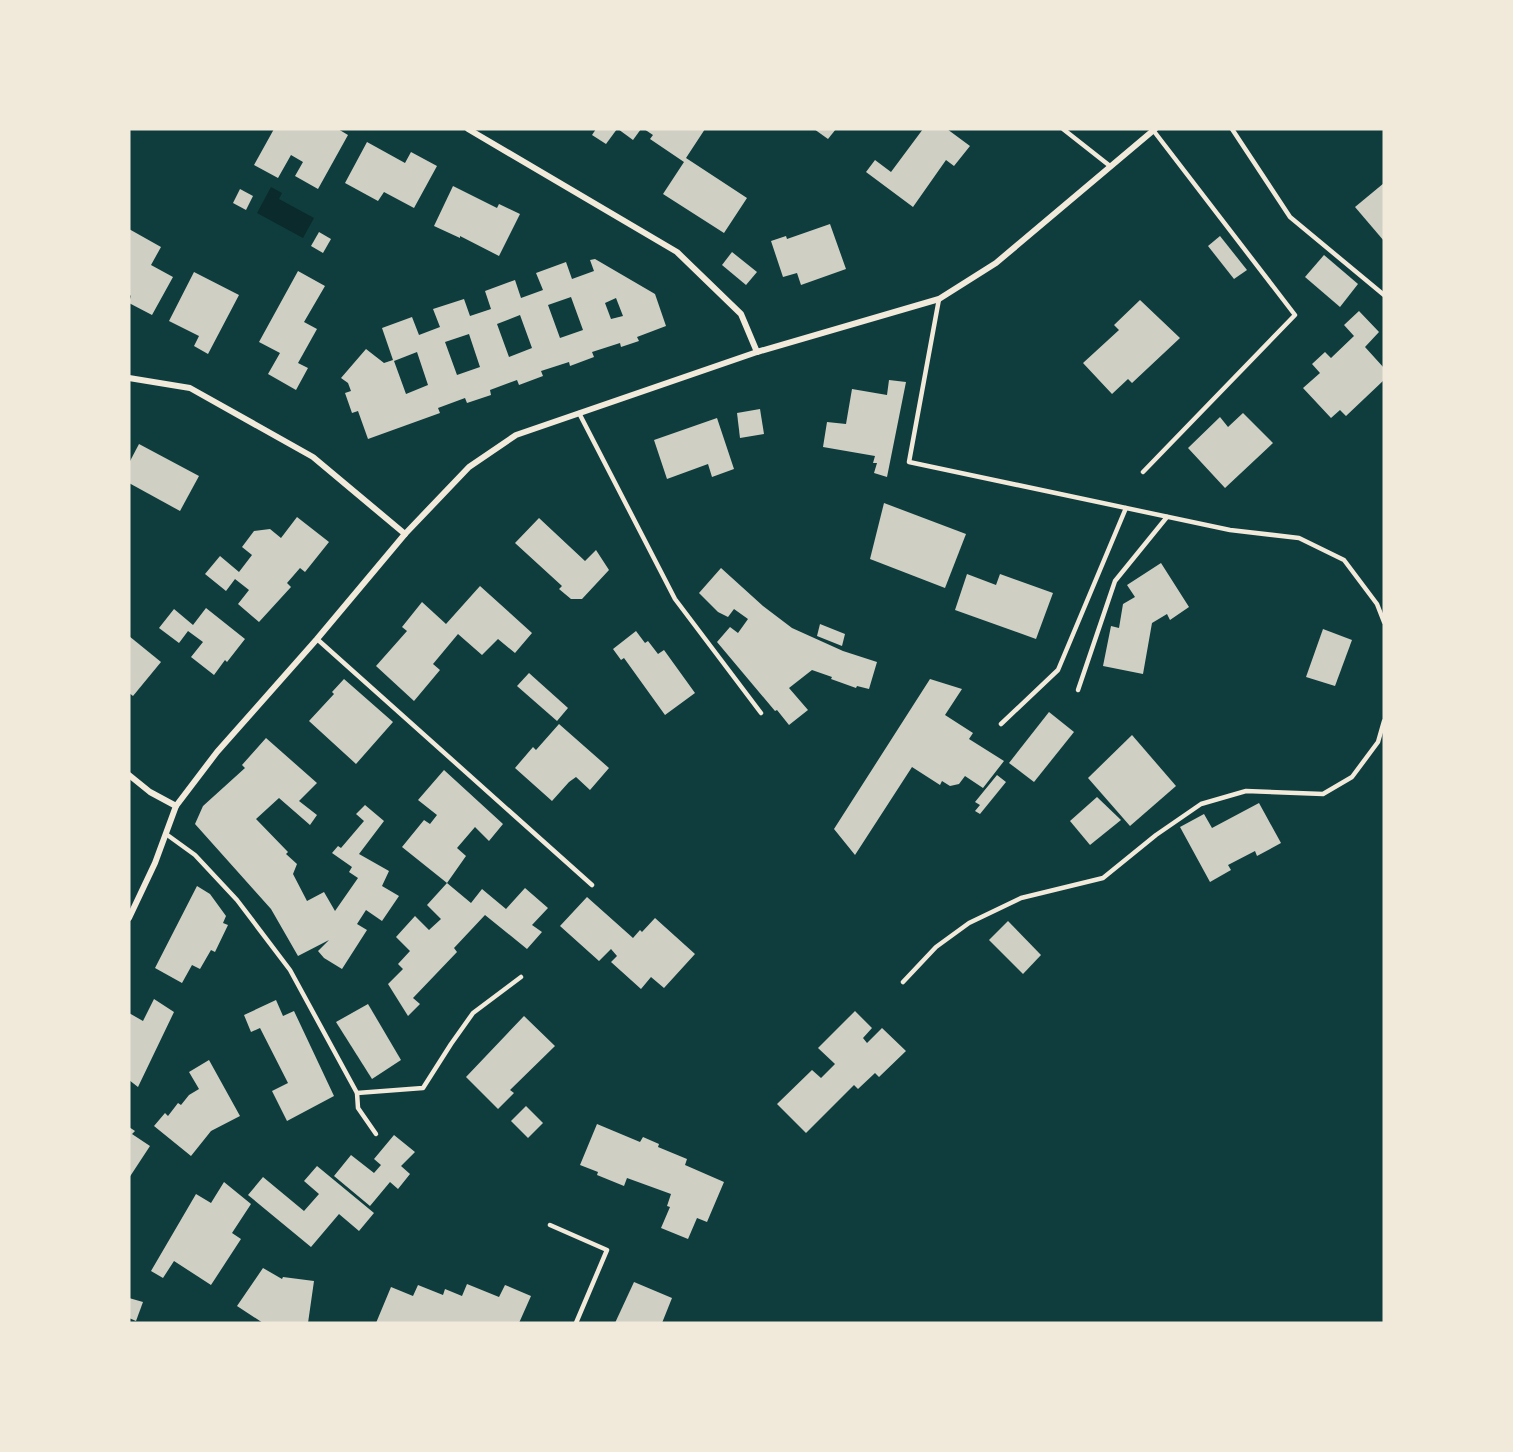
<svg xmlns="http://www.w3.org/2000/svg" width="1513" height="1452" font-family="Barlow,sans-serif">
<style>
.water{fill:#0a2a2b}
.building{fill:#cfcfc3;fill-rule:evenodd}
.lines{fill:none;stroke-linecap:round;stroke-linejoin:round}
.service{stroke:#f1e9da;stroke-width:4.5}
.minor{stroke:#f1e9da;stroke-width:6}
</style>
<rect width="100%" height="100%" fill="#0f3d3e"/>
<!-- water -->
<polygon class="water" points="271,187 282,193 279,199 314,218 303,238 257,213"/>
<!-- building -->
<g class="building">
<polygon points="274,129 338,129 348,135 318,189 295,176 303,162 291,155 278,178 254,165"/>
<polygon points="596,129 617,129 606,144 592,135"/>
<polygon points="618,129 641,129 633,140"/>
<polygon points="644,129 705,129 686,158 747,198 724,233 663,194 684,162 650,139 653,135"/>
<polygon points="814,129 836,129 828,139"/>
<polygon points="923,129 947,129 970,146 954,166 946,160 913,207 866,172 875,160 891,172"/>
<polygon points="367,142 405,163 411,152 437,166 414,208 384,192 378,201 345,183"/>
<polygon points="1384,183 1384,241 1355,207"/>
<polygon points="453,186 497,208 499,204 520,214 499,256 460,236 460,238 434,226"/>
<polygon points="240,189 253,196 246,210 233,203"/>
<polygon points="830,224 846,269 801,285 797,273 783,277 771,241 786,236 787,239"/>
<polygon points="129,229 161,247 151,265 173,277 152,315 129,303 131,296 129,294"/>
<polygon points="319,232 331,239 323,253 311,246"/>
<polygon points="1220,236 1247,270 1234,279 1208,246"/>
<polygon points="732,252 757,272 746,285 722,265"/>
<polygon points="1324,255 1358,284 1340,307 1305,277"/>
<path d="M595,259L655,294L666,326L637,337L639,341L621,347L620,343L592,352L594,357L570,366L569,362L541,371L543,376L519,385L517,380L490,390L491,395L467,403L465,398L438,408L440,413L368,439L358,411L352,413L345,393L351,391L348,383L341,378L366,349L384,363L393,360L382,328L412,317L419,335L440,327L433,309L464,299L470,316L491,309L485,291L515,280L521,298L543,290L536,273L566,262L572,279L594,271L590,260ZM571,297L583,330L560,338L548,305ZM616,298L623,316L611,319L605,303ZM520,315L532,348L509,357L497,324ZM469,334L480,367L457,375L445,342ZM417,352L428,385L406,394L394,361Z"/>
<polygon points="298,271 325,286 304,322 317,329 298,363 308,368 296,390 268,374 280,353 259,342"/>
<polygon points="194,272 239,295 208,354 194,346 199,336 169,321"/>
<polygon points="1140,300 1180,338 1132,383 1128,379 1112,394 1083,363 1119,330 1114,325"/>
<polygon points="1359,311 1379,332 1365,347 1384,368 1384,380 1346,416 1340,410 1331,418 1303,388 1320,373 1312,364 1325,352 1331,358 1354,336 1344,325"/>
<polygon points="889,380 906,382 887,477 874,473 877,463 873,463 875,456 823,447 827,422 846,424 852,389 887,395"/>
<polygon points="760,409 764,434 740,438 737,413"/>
<polygon points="1243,413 1273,443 1225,488 1188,448 1220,417 1228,427"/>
<polygon points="717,418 734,469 712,477 708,464 667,479 654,440"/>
<polygon points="139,444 199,476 180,511 129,483 129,463"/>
<polygon points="884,503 966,534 945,588 870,559"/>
<polygon points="297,517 329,542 305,572 300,568 287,583 291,587 259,622 238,604 249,590 235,579 226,591 205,574 220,556 239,572 252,555 242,547 254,531 270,529 281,538"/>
<polygon points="539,518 585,561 596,550 609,570 582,599 571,599 559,589 562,586 515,543"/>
<polygon points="1161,563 1189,607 1170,620 1167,614 1152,623 1143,674 1103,666 1111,626 1119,628 1123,604 1135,597 1127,585"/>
<polygon points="721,568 763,606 792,628 843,651 877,662 869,689 857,686 856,688 831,679 832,677 812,670 789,688 808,710 789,725 777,710 775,711 717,642 730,627 738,633 748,619 734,609 728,617 718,612 699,593"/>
<polygon points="967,574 996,585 1000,574 1053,593 1036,639 955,610"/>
<polygon points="480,586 532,633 515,653 498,639 482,655 458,634 433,664 440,670 414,701 376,666 407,631 402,627 422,602 446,624"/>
<polygon points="206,608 245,639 227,662 225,660 214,675 191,657 203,642 188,631 179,643 159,628 174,609 193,625"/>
<polygon points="820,624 845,634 842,646 817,636"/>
<polygon points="1323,629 1352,640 1335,686 1306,677"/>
<polygon points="636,631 645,643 648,641 658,654 664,650 695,693 665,715 624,658 621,660 613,649"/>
<polygon points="129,636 161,662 133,696 129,693"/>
<polygon points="529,673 568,708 557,721 517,686"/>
<polygon points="344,679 393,722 356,764 309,721 334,694 332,692"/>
<polygon points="930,679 962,689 945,715 973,733 969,739 1004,761 983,788 965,776 959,784 950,786 942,781 940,785 912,767 855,855 834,829"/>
<polygon points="1049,712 1074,732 1034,782 1009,763"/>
<polygon points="559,724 609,768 590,790 576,777 569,782 552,801 515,768 533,747 536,750"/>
<polygon points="1132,735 1176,786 1130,826 1088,778"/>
<polygon points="266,738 317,783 299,801 317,815 310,825 279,798 256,819 288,852 286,854 297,864 293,874 307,901 324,892 335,911 358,878 349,872 352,867 332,853 338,846 341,848 364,821 356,814 365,805 384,821 359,854 389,871 382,886 399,896 382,921 366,910 357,924 367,930 342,969 324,958 318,951 329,940 298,956 271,909 195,824 203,806 245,768 242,765"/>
<polygon points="444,770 503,824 489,841 475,827 457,848 466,856 447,883 402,847 424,820 430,824 437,815 418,800"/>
<polygon points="997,775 1006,782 980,814 975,811 980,805 975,802"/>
<polygon points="1097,797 1121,820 1090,845 1070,821"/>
<polygon points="1259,803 1281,843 1257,856 1255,851 1228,865 1231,870 1210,882 1180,827 1204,814 1212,828"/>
<polygon points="447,883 471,903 482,889 506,909 525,888 548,908 532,925 542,932 527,949 485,915 454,948 457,952 413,998 420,1004 408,1016 388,984 403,969 398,964 410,951 396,937 415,916 429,930 441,919 427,905"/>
<polygon points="197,886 210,894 226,916 223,923 228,925 215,952 211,950 200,969 192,965 182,983 155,968"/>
<polygon points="587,897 633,938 640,930 642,932 655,918 695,954 664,988 651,977 641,989 611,962 617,956 611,949 599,961 560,926"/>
<polygon points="1008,921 1041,955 1023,974 989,940"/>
<polygon points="154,999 174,1012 138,1087 129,1080 129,1013 143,1021"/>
<polygon points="276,1000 283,1016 294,1011 334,1096 287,1121 272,1091 288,1083 260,1028 251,1032 244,1015"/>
<polygon points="368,1004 401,1060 372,1079 336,1022"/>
<polygon points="855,1011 872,1028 863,1038 867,1043 882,1028 906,1051 879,1077 875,1073 858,1089 854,1085 806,1133 777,1104 812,1070 821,1078 835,1064 818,1048"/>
<polygon points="524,1016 555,1046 510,1090 514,1093 498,1109 466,1077"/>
<polygon points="209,1060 240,1116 211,1131 191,1156 154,1126 165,1113 168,1116 178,1103 181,1105 189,1095 199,1089 189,1072"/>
<polygon points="526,1106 543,1123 528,1138 511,1121"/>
<polygon points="597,1124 640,1142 643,1137 659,1144 658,1147 687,1159 685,1165 724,1182 707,1222 697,1218 688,1239 661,1228 670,1207 667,1206 671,1194 627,1178 624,1186 597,1175 598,1172 580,1165"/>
<polygon points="129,1127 135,1131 132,1134 150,1146 129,1178"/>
<polygon points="394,1135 415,1152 401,1166 410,1174 398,1189 390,1182 370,1206 334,1176 351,1155 374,1173 381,1165 374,1159"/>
<polygon points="317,1166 374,1213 359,1231 339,1214 311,1247 248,1195 263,1177 304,1211 319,1194 304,1181"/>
<polygon points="224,1182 251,1204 232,1233 241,1239 211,1285 174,1261 163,1278 151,1271 196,1194 211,1203"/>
<polygon points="263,1268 282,1279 283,1277 314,1281 308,1323 263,1323 237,1306"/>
<polygon points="634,1282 672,1298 662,1323 615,1323"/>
<polygon points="467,1284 499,1297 505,1285 531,1296 519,1323 376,1323 391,1287 413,1296 418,1285 443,1295 445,1289 462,1296"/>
<polygon points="129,1298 143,1302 136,1321 129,1318"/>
</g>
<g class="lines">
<!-- service -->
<g class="service">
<polyline points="1063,129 1110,166"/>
<polyline points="1232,129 1290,217 1384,295"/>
<polyline points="939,299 909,462 1230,530 1299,538 1344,560 1377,604 1384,622"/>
<polyline points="579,413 675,599 761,713"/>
<polyline points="1143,472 1295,315 1153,130"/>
<polyline points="317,639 592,885"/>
<polyline points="1078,690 1115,581 1167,517"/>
<polyline points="1001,724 1058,670 1126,508"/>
<polyline points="166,834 195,855 237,900 290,970 357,1093 423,1088 451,1044 473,1013 521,977"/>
<polyline points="903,982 936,947 969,923 1021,898 1103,878 1156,835 1201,804 1246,791 1323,794 1352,777 1378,742 1384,721"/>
<polyline points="357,1093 358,1108 376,1134"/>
<polyline points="550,1225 607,1250 576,1323"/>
</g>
<!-- minor -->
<g class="minor">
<polyline points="468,129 677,252 741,314 757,352"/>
<polyline points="129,378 190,388 313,457 405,534"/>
<polyline points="129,775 150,792 176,806"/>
<polyline points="129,918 155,863 176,806 217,752 317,639 405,534 469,467 516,435 757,352 939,299 996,263 1155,129"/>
</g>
</g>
<!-- border -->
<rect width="1513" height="1452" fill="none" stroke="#f1e9da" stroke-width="261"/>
</svg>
